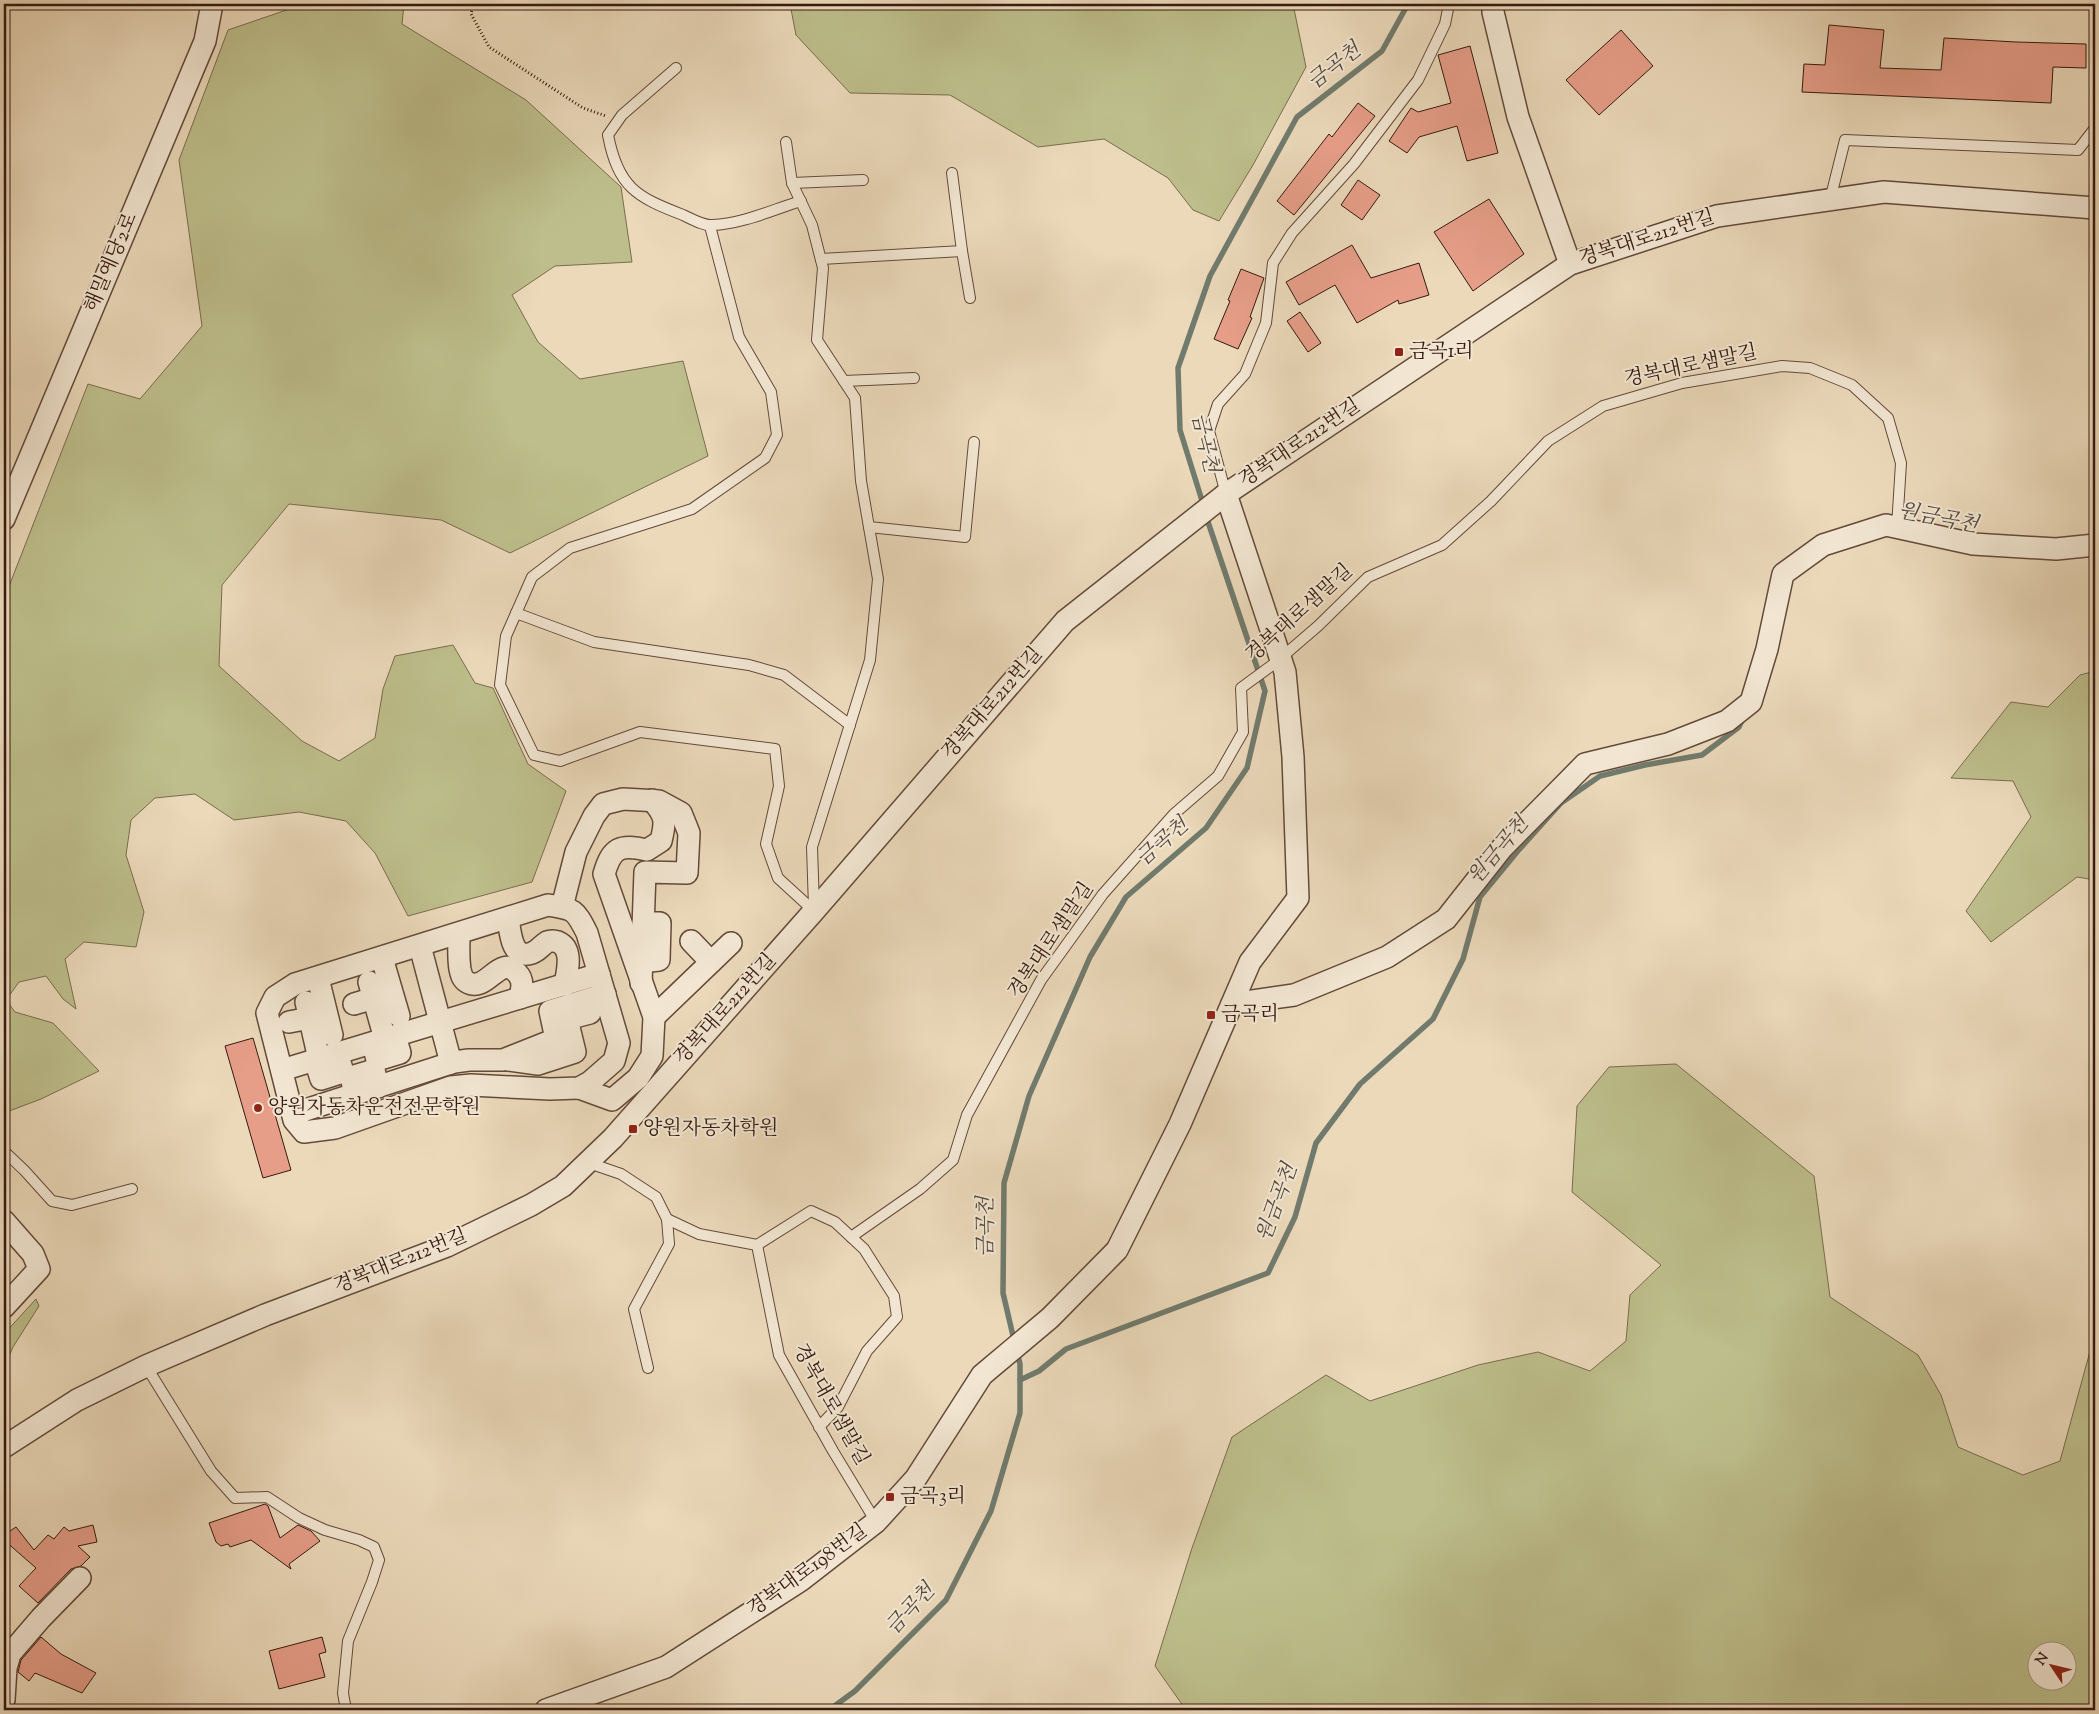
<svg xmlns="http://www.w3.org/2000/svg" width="2099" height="1714" font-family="'Sorts Mill Goudy','Noto Serif KR',serif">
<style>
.green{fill:#bdbe8b;stroke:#7a6c4e;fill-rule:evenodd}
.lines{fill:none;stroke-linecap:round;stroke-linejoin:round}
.stream{stroke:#717b6d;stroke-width:5.5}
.building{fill:#e79e89;stroke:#361a10}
.service-casing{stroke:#634a3a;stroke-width:12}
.minor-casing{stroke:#634a3a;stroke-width:24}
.path{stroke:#361a10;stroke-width:3;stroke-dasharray:1 2.5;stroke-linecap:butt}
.service{stroke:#f2e6d2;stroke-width:10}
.minor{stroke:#f2e6d2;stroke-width:21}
.poi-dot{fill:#8f2418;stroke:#f2e6d2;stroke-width:2}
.labels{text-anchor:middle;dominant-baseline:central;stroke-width:4;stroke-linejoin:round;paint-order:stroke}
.street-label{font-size:20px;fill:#361a10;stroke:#f2e6d2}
.poi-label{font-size:20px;fill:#361a10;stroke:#f2e6d2;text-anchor:start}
.water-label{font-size:21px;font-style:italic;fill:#544a3e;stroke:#f2e6d2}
</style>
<rect width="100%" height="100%" fill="#ebd9ba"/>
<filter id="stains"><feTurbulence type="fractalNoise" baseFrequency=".004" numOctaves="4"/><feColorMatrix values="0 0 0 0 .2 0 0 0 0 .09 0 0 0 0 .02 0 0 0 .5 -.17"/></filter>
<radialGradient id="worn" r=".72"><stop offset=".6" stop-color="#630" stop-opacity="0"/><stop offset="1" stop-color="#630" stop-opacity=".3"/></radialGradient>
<!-- green -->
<g class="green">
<polygon points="304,4 404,4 402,24 526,100 621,187 632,262 555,266 512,295 538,342 580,379 683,361 708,456 510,553 441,520 289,504 222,585 219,666 302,741 339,761 375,738 383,689 395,656 453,645 475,683 493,688 528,764 566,791 532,882 408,916 375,853 346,821 299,812 234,820 195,794 155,798 131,820 126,855 144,912 136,947 84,942 65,959 76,1009 63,999 46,976 19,982 6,1000 15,1012 53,1023 99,1071 41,1099 4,1113 4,599 88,384 140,399 202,326 179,160 228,30"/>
<polygon points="790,4 1293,4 1306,67 1253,165 1219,221 1193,210 1168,178 1104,139 1038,147 950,95 850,93 796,35"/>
<polygon points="2095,671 2095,880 2077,877 1991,942 1966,911 2031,817 2013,781 1951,778 2011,702 2048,707 2080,675"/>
<path d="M1676,1064L1814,1176L1830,1297L1918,1355L1941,1395L1958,1447L2023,1475L2060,1461L2095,1333V1710H1186L1155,1666L1192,1548L1232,1437L1326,1375L1370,1401L1478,1365L1538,1352L1590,1371L1626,1341L1630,1295L1661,1265L1572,1192L1577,1106L1609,1067ZM2036,1652H2066V1682H2036Z"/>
<polygon points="36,1299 39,1306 13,1347 4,1368 4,1334"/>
</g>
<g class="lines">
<!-- stream -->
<g class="stream">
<polyline points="1204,507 1180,430 1178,368 1210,276 1297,117 1382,51 1408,4"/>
<polyline points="1014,1340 1003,1293 1004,1183 1029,1096 1090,957 1126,897 1206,828 1247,768 1265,691 1206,516"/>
<polyline points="1020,1380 1039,1371 1066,1349 1268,1273 1295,1217 1316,1143 1360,1084 1433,1019 1463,959 1480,897 1517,852 1561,803 1600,776 1645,765 1702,755 1739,727 1743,718"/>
<polyline points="829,1710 855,1691 946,1600 991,1511 1020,1413 1020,1364 1017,1352"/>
</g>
</g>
<!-- building -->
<g class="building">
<polygon points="1829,25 1884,30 1880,68 1941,70 1944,38 2016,42 2086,44 2086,68 2053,67 2051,103 1802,92 1804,64 1825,65"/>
<polygon points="1621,30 1653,66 1599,115 1566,80"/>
<polygon points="1470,46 1498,153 1467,161 1457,126 1419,137 1407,153 1389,141 1411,108 1418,112 1451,103 1438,55"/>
<polygon points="1358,103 1375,116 1294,215 1277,201 1329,134 1332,137"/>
<polygon points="1358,180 1380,195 1362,220 1341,205"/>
<polygon points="1489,199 1524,254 1473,291 1434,232"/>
<polygon points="1352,245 1371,278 1419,263 1429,295 1399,304 1398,300 1357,323 1335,285 1299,305 1286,282"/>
<polygon points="1241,269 1264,278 1250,317 1252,318 1238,349 1214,339 1230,301 1228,300"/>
<polygon points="1300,312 1321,343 1308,352 1287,321"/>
<polygon points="253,1038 291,1170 263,1178 225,1046"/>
<polygon points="265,1504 268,1506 280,1538 298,1525 311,1531 320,1541 289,1564 291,1569 251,1540 230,1547 228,1544 221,1546 216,1542 209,1523"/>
<polygon points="93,1525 97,1542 78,1546 90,1557 81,1566 71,1569 38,1603 19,1586 36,1568 4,1540 4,1535 16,1527 34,1550 48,1535 54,1539 64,1527 69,1531"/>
<polygon points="41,1637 61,1654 96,1673 82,1693 35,1673 29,1681 18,1672 21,1660"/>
<polygon points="322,1637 326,1652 319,1654 325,1677 279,1689 269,1651"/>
</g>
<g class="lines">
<!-- service casing -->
<g class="service-casing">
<g id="service">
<path d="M676,68L622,115L608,135C618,187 636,197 683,215C692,219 703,226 712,225C742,224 772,210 801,201"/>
<polyline points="786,142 792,183 812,225 823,268 817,340 855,398 861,481 878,579 870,660 812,847 814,907"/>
<polyline points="792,183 863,180"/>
<polyline points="1830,200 1845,140 2078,150 2095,128"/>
<polyline points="710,226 739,337 771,392 777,435 765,458 692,509 570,548 532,577 506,636 500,685 534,755 560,761 640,732 775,749 779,786 766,844 778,878 814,911"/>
<polyline points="962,251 970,298"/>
<polyline points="821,259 962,251 952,173"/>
<polyline points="844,381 914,378"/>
<polyline points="1226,494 1209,431 1218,404 1245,374 1266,323 1273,263 1292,233 1354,164 1418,80 1445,24 1449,4"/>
<polyline points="869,527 965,537 974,442"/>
<polyline points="516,613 594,642 749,665 784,675 850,725"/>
<polyline points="4,1151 24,1170 52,1201 72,1205 132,1189"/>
<polyline points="589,1163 621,1174 656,1197 667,1219 669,1244 634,1309 648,1368"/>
<polyline points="667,1219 699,1234 757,1245 779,1355 833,1451 876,1522"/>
<polyline points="851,1237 920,1189 953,1160 967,1115 1041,980 1103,894 1174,814 1218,776 1243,732 1241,688 1275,663 1318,626 1368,577 1442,545 1491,501 1548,441 1603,406 1682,383 1782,366 1810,368 1852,385 1888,418 1901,463 1897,527"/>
<polyline points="757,1245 811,1211 835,1222 864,1249 894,1296 897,1317 867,1351 838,1407 819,1427"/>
<polyline points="146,1366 211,1471 235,1498 267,1497 299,1518 325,1530 359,1540 374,1547 379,1560 372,1582 348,1641 343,1693 346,1710"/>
</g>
</g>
<!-- minor casing -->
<g class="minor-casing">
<g id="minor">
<polyline points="1493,4 1493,12 1518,117 1570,264"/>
<polyline points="4,519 205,41 212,4"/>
<path d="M548,905C574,909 575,909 587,933L619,1043L614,1061L590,1082L579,1088L550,1089L471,1085L451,1087L335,1128L304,1132L294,1120L267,1013L275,997L295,984Z"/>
<polyline points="562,907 576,852 594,816 603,804 623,799 659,801 681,813 689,833 687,873 645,872 641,983"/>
<path d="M508,918C510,930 511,961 532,953C538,951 542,945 547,942C552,940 554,941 558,942C574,949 567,972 565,985"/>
<path d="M459,934C459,945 458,957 460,969C461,974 462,979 467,982C487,994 499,953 517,973C524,980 522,989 520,998"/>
<polyline points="691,941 711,962"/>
<polyline points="420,946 451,1063"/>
<polyline points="382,958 399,1016"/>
<polyline points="641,962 659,960 660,923 643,923"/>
<polyline points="318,978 332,1035"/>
<polyline points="369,982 385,1039"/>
<polyline points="306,1002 319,1059"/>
<polyline points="354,1004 374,998"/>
<polyline points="1232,1004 1294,995 1387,957 1446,919 1502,848 1585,764 1668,744 1727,721 1751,702 1767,649 1783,574 1823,545 1886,525 1973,544 2056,549 2095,545"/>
<polyline points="654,1017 731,943"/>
<polyline points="289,1022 310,1018"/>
<polyline points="373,1043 377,1060 400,1053 395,1036"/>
<polyline points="315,1060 321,1079 343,1072 337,1053"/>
<polyline points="508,1060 538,1064 575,1052 567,1019 590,1013"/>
<polyline points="282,1070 599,974"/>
<path d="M579,1088L612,1100L638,1078L652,1056L654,1017L604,874C612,847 620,844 647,850L661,841C666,821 666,816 652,800"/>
<polyline points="355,1094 351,1077 374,1070 378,1087"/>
<polyline points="293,1114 454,1062 469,1060 503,1060 556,1039 550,1011 605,994"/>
<polyline points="4,1221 33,1254 39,1269 4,1307"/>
<polyline points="4,1447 77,1400 146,1366 265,1315 447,1246 531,1205 563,1186 613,1138 814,911 1065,621 1226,494 1570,264 1717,216 1884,192 2095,208"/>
<polyline points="4,1700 6,1668 10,1654 41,1618 80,1578"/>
<polyline points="546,1710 666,1667 800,1581 876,1522 916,1478 982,1375 1050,1318 1117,1250 1180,1124 1250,962 1298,898 1293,757 1285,672 1226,494"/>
</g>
</g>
<!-- path -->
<polyline class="path" points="473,4 471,14 489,47 583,108 606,116"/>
<!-- service -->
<use href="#service" class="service"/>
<!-- minor -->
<use href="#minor" class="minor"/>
</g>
<!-- markers -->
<g class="poi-dot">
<rect x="1394" y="347" width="10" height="10" rx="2.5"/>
<rect x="1206" y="1010" width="10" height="10" rx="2.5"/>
<circle cx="258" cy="1108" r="5"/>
<rect x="628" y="1124" width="10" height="10" rx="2.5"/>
<rect x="885" y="1492" width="10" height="10" rx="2.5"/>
</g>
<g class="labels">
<!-- street labels -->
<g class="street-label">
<text transform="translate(1647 239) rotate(-18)">경복대로212번길</text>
<text transform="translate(112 263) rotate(-67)">해밀예당2로</text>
<text transform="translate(1691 367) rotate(-12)">경복대로샘말길</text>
<text transform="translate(1300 444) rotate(-34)">경복대로212번길</text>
<text transform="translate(1300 614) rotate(-42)">경복대로샘말길</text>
<text transform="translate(993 704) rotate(-49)">경복대로212번길</text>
<text transform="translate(1052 941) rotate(-56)">경복대로샘말길</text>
<text transform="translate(726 1010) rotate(-48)">경복대로212번길</text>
<text transform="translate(401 1262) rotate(-22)">경복대로212번길</text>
<text transform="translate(830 1405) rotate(61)">경복대로샘말길</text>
<text transform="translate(808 1571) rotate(-36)">경복대로198번길</text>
</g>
<!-- poi labels -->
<g class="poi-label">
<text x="1409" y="352">금곡1리</text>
<text x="1221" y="1015">금곡리</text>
<text x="268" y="1108">양원자동차운전전문학원</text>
<text x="643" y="1129">양원자동차학원</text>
<text x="900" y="1497">금곡3리</text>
</g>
<!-- water labels -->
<g class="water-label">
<text transform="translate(1335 67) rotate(-38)">금곡천</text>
<text transform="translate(1204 443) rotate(77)">금곡천</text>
<text transform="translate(1938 519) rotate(11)">원금곡천</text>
<text transform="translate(1163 843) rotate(-41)">금곡천</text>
<text transform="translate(1499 851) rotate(-50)">원금곡천</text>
<text transform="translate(1278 1203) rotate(-70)">원금곡천</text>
<text transform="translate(987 1227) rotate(-90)">금곡천</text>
<text transform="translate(911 1610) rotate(-47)">금곡천</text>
</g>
</g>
<!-- margin -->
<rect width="2099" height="1714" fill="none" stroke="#ebd9ba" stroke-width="20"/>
<rect x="5" y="5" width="2089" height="1704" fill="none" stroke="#361a10" stroke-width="2.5"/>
<rect x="10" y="10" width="2079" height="1694" fill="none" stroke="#361a10"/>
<!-- north arrow -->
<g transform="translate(2052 1666) rotate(305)"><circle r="24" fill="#f2e6d2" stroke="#a79484"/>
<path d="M0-4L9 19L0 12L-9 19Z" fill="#8f2418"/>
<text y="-8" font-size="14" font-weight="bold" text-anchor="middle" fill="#361a10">N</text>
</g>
<rect width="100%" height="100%" filter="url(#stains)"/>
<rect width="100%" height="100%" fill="url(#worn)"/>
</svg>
